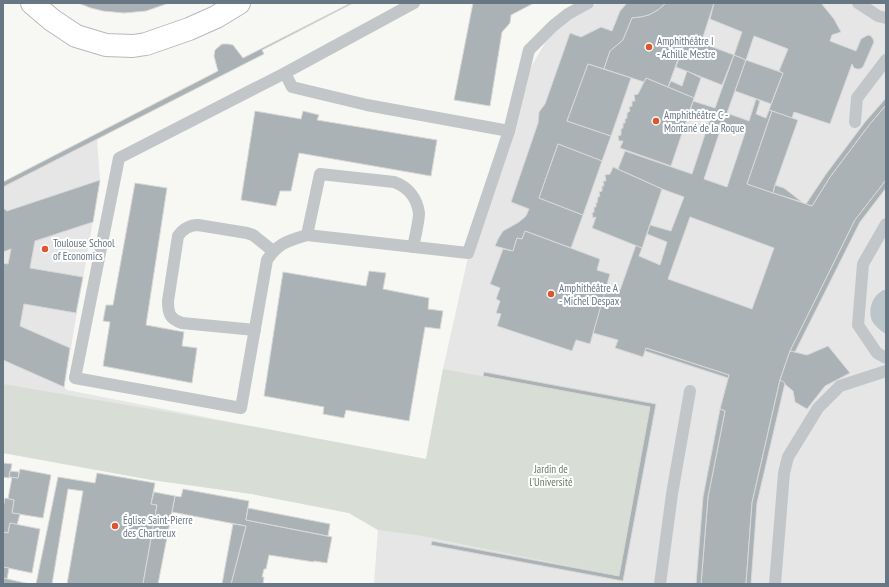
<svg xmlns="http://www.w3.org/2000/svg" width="889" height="587" font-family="'PT Sans Narrow',sans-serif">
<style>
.built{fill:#e5e6e5}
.green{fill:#d8ded5}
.water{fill:#bac6ca}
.building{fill:#aab2b6;stroke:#d8d8d6;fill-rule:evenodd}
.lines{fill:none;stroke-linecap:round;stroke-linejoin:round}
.secondary-casing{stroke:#b5babe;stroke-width:24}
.lane{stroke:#c2c6c9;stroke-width:12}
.secondary{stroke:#fff;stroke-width:22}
.poi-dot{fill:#de562d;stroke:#fff;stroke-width:1.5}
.labels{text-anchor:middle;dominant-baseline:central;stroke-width:4;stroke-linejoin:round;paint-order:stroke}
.poi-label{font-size:11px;fill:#677784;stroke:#fff;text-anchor:start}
.park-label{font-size:11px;fill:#6a7b65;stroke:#fff}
</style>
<rect width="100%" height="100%" fill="#f7f7f4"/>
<!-- built -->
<polygon class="built" points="599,3 886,3 886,584 374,584 378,530 349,513 252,494 152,480 3,453 3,187 97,139 100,180 64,387 67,390 256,427 426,459 443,369 469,253 523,81 552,31 569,16"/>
<!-- green -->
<polygon class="green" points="443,369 650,407 619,576 417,535 378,530 349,513 252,494 152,480 3,453 3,384 256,427 426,459"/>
<!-- water -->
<path class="water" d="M883,290H886V334C881,331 875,326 872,321C869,313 870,303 876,296C877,294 881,292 883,290Z"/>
<!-- building -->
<g class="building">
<polygon points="78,3 169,3 146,11 124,13 103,11 91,8"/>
<polygon points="351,3 353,3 262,50 264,54 3,187 3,182 218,71 214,56 215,50 222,44 228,44 233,45 243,58"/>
<polygon points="473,3 534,3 511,15 510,23 502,32 490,106 454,100"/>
<polygon points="627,3 666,3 658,10 649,15 641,17 632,18 623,40 610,51 604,69 588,64 567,121 611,136 602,161 558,144 539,198 583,215 571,248 525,231 522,239 517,238 513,251 495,246 498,239 503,231 519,222 526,216 529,209 511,202 538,123 539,112 545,104 570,33 581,37 601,27 612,31 620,11"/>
<polygon points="666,3 714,3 701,43 686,37 668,87 646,78 644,82 604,69 610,51 623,40 632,18 641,17 649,15 658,10"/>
<polygon points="714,3 821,3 834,19 841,32 832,35 830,41 856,51 861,39 868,35 871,36 873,39 874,42 863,67 860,69 857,69 854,68 852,64 830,124 794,112 792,118 769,110 783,73 779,71 788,49 754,36 746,60 734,55 742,32 710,19"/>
<polygon points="686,37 734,55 722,85 676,67"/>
<path d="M734,55L746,60L727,113L749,121L756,99L760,101L756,114L766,118L769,110L772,111L747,184L812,206L830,177L869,125L886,105V180L855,220L790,351L780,380L752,503L746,584H701L708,497L725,411L720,409L729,375L646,348L643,357L615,348L618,340L593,333L606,285L620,290L636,245L642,248L639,256L660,265L667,242L647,234L650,225L671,231L684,197L662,189L618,169L625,151L692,174L710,119L690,112L693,101L715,108ZM722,125L745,133L727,187L704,179ZM690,217L774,248L752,309L668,279Z"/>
<polygon points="746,60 783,73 771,104 735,91"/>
<polygon points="588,64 631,78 611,136 567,121"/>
<polygon points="687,71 701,78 694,98 668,87 671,81 682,86"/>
<polygon points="646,78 694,98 671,166 620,148 623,141 619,141 618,136 621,135 621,129 623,128 623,123 625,123 625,119 627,118 627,113 630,111 629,107 632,106 632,101 635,101 634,95 638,94"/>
<polygon points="886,98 886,105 869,125 830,177 812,206 806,204 826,174 865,122"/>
<polygon points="255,111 301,119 303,111 319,115 317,120 437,140 431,176 299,153 291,191 280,191 276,206 241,200"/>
<polygon points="772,111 798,120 775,185 773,193 747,184"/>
<polygon points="558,144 602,161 583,215 539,198"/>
<polygon points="613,167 662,189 642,248 592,228 596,217 593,218 592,213 594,212 594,207 596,207 596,203 597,203 598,197 600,196 599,192 602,191 602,186 604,186 603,181 606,181 605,175 610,174"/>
<polygon points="100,180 93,222 35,241 30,268 83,277 76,313 24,304 20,326 70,348 64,387 3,360 3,263 8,264 11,249 3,252 3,208 7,211"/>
<polygon points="886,180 886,188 860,222 795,352 790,351 855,220"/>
<polygon points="135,183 167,188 146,325 184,332 182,346 197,348 192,383 103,366 110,322 103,321 106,305 113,305"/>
<polygon points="775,185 784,188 802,202 773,193"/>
<polygon points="525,231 600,259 597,270 610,274 590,344 576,340 572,351 497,326 501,314 496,313 500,301 496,299 500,288 490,284 503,249 513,251 517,238 522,239"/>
<polygon points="369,271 386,273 383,289 429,298 428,309 443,311 440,329 425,327 409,421 346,410 344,418 323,414 324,407 264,396 283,272 366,286"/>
<polygon points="828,346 850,373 825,386 807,409 795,402 793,391 780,380 790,351 807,355"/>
<polygon points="646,348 729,375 728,378 645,351"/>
<polygon points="484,372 656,404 623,581 431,545 432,541 619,576 650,407 483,376"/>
<polygon points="780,380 785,383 757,503 751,584 746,584 752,503"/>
<polygon points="720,409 725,411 708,497 701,584 696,584 703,497"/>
<polygon points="3,463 12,464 9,478 3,477"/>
<polygon points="20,469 51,475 43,518 12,513 14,500 8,499 12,477 18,478"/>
<polygon points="10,471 19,472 18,478 9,477"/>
<polygon points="97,473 155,483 151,504 157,505 143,584 67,584 83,491 68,489 52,584 36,584 58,477 95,483"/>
<polygon points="183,489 249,501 246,520 332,537 327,563 314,561 314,562 269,555 266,569 264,569 262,577 264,577 263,584 231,584 246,526 172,512 175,496 181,497"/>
<polygon points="154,492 175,496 158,584 143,584 157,505 151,504"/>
<polygon points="5,498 14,500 12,513 20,514 17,525 10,523 8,533 3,532 3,508"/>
<polygon points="248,508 330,524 328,536 246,520"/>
<polygon points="10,523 40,529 32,573 3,567 3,532 8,533"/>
<polygon points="233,524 246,526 231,584 222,584"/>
<polygon points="3,567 9,568 7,579 3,578"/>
<polygon points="3,578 30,584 3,584"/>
</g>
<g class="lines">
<!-- secondary casing -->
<g class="secondary-casing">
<polyline id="secondary" points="32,3 52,20 76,36 106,45 133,46 146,44 189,29 216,17 239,3"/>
</g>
<!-- lane -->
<g class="lane">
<path d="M414,3L285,73L119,158L75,378L241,408L267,260C278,243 288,241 307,235L468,253L509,131L529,50L553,26L568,14L588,3"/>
<polyline points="858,3 878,16 886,18"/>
<polyline points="285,73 292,87 367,105 509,131"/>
<polyline points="855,122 857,98 886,60"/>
<polyline points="886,224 863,264 858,325 877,353 886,358"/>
<path d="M307,235L320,174L394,182C408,187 417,198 419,213C419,221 415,238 413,247"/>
<path d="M255,330L182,323C170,319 168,314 168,301L178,236C183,229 189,225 198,225L247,233L253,235L273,251"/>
<polyline points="660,584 672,494 690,391"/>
<polyline points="775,584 784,473 788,457 818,408 840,386 886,371"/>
</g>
<!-- secondary -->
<use href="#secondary" class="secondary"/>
</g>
<!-- markers -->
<g class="poi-dot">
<circle cx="649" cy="47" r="4"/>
<circle cx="656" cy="121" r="4"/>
<circle cx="45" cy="249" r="4"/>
<circle cx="551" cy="294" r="4"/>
<circle cx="115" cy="526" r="4"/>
</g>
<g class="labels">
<!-- poi labels -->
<g class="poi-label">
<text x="657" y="41">Amphithéâtre I<tspan x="657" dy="13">- Achille Mestre</tspan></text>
<text x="664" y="115">Amphithéâtre C -<tspan x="664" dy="13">Montané de la Roque</tspan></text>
<text x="53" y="243">Toulouse School<tspan x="53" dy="13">of Economics</tspan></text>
<text x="559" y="288">Amphithéâtre A<tspan x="559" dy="13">- Michel Despax</tspan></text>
<text x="123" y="520">Église Saint-Pierre<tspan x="123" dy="13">des Chartreux</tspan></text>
</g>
<!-- park labels -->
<g class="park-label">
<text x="551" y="469">Jardin de<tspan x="551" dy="13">l'Université</tspan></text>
</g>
</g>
<!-- border -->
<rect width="889" height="587" fill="none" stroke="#677784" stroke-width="8"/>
</svg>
